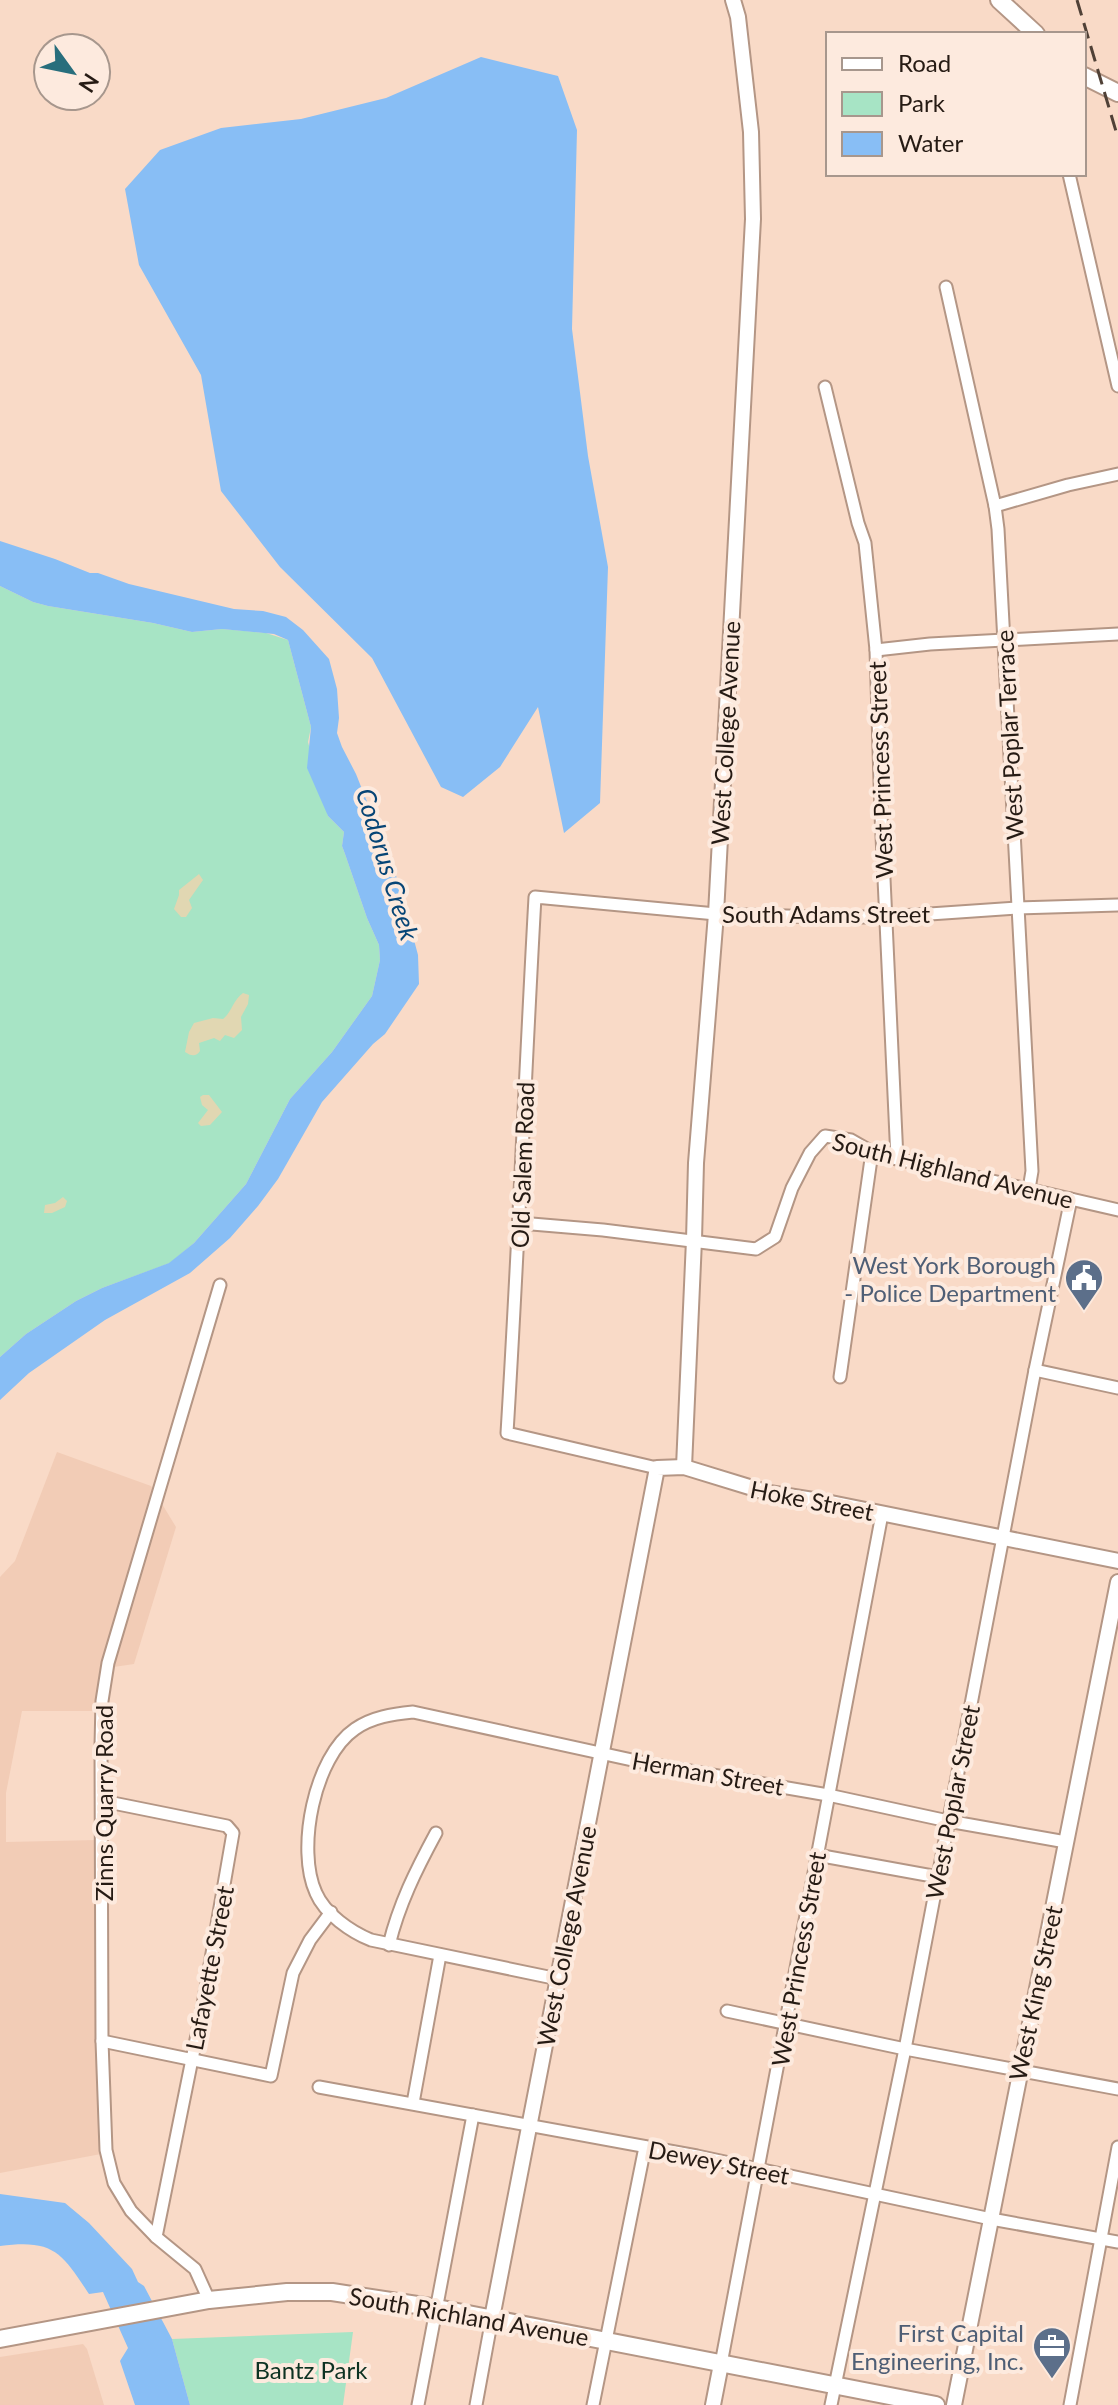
<svg xmlns="http://www.w3.org/2000/svg" width="1118" height="2405" font-family="Lato,sans-serif">
<style>
.built{fill:#f2ccb6}
.green{fill:#a7e4c5}
.sand{fill:#e1d7b2}
.water{fill:#88bef5}
.lines{fill:none;stroke-linecap:round;stroke-linejoin:round}
.minor-casing{stroke:#b49685;stroke-width:15}
.tertiary-casing{stroke:#b49685;stroke-width:18}
.secondary-casing{stroke:#b49685;stroke-width:20}
.minor{stroke:#fff;stroke-width:11}
.tertiary{stroke:#fff;stroke-width:14}
.secondary{stroke:#fff;stroke-width:16}
.rail{stroke:#504137;stroke-width:3;stroke-dasharray:16 8;stroke-linecap:butt}
.labels{text-anchor:middle;dominant-baseline:central;stroke-width:8;stroke-linejoin:round;paint-order:stroke}
.street-label{font-size:24px;fill:#261b14;stroke:#fdeade}
.service-label{font-size:24px;fill:#4e5e75;stroke:#fdeade;text-anchor:end}
.park-label{font-size:24px;fill:#0d3222;stroke:#fdeade}
.water-label{font-size:26px;font-style:italic;fill:#074576;stroke:#fdeade}
</style>
<rect width="100%" height="100%" fill="#f9dac7"/>
<!-- built -->
<g class="built">
<polygon points="57,1452 151,1486 176,1527 134,1664 100,1669 96,1711 22,1711 6,1793 6,1842 97,1840 101,2154 0,2173 0,1577 15,1561"/>
<polygon points="83,2344 87,2349 104,2405 0,2405 0,2357"/>
</g>
<!-- green -->
<g class="green">
<polygon points="0,586 33,602 48,606 153,623 192,632 222,629 266,633 288,640 311,727 308,742 328,816 344,832 342,846 345,854 367,918 379,945 380,960 372,996 332,1052 290,1099 246,1184 194,1243 170,1263 102,1288 76,1301 26,1334 0,1357"/>
<polygon points="353,2332 343,2405 190,2405 172,2339"/>
</g>
<!-- sand -->
<g class="sand">
<polygon points="199,874 203,880 189,900 192,908 186,917 181,917 174,909 179,895 179,890"/>
<path d="M243,993L249,995L248,1004L241,1017L242,1030L234,1038L225,1035L220,1041L214,1038L199,1043L200,1051C196,1057 191,1056 185,1052L189,1032L194,1023L213,1018L223,1019C232,1012 233,1000 243,993Z"/>
<polygon points="203,1095 209,1095 222,1112 210,1125 201,1126 198,1123 208,1110 202,1105 200,1097"/>
<polygon points="63,1197 67,1201 65,1207 52,1213 44,1213 45,1205 55,1203"/>
</g>
<!-- water -->
<g class="water">
<polygon points="481,57 558,76 577,130 572,329 588,456 608,567 600,803 564,833 538,707 500,767 463,797 441,787 372,658 280,567 221,491 201,375 139,265 125,189 160,150 221,128 301,119 386,98"/>
<polygon points="0,541 55,559 90,573 98,573 129,584 234,609 263,611 286,617 303,630 329,659 337,689 339,718 337,733 342,747 356,774 395,872 399,886 402,914 406,928 414,940 418,955 419,984 385,1034 373,1044 322,1102 278,1179 258,1206 230,1238 190,1273 105,1320 29,1373 0,1400 0,1357 26,1334 76,1301 102,1288 169,1263 194,1243 246,1184 290,1099 332,1052 372,996 380,960 379,945 367,918 345,854 342,846 344,832 328,816 307,768 311,727 288,640 274,634 222,629 192,632 153,623 48,606 33,602 0,586"/>
<path d="M0,2194L65,2203L89,2223L132,2269L138,2282L144,2286L172,2339L190,2405H135L120,2361L128,2348L103,2292L89,2294C62,2253 54,2239 0,2246Z"/>
</g>
<g class="lines">
<!-- minor casing -->
<g class="minor-casing">
<g id="minor">
<polyline points="1069,174 1118,386"/>
<polyline points="946,287 995,506 998,529 1032,1171 1029,1189"/>
<polyline points="825,387 858,523 865,543 876,650 881,814 897,1159"/>
<polyline points="995,506 1068,485 1118,474"/>
<polyline points="876,650 930,644 1118,634"/>
<polyline points="520,1223 603,1230 756,1249 775,1237 792,1188 810,1153 825,1136 851,1140 872,1152 897,1159 1118,1210"/>
<polyline points="1035,1370 1118,1388"/>
<polyline points="840,1377 872,1152"/>
<path d="M657,1468L507,1433C518,1255 525,1076 535,897L716,914L820,917H886L1017,908L1118,905"/>
<polyline points="103,1801 227,1826 233,1833 203,2005 156,2237"/>
<polyline points="817,1855 938,1877"/>
<path d="M389,1945C399,1904 416,1870 436,1833"/>
<path d="M558,1979L371,1940C351,1932 325,1914 316,1893C296,1850 314,1757 355,1729C372,1717 393,1714 413,1712L655,1765L828,1795L948,1821L1066,1842"/>
<polyline points="727,2011 905,2049 1118,2089"/>
<polyline points="102,2041 271,2076 293,1973 310,1940 331,1912"/>
<polyline points="319,2087 697,2156 991,2219 1118,2242"/>
<polyline points="413,2103 440,1955"/>
<polyline points="209,2300 195,2269 156,2237 131,2211 114,2183 106,2150 102,2041 101,1746 102,1701 108,1663 220,1285"/>
<polyline points="721,2364 882,1514"/>
<polyline points="418,2405 473,2115"/>
<polyline points="476,2405 492,2318"/>
<polyline points="593,2405 645,2147"/>
<polyline points="831,2405 905,2049 1035,1370 1071,1199"/>
<polyline points="1070,2405 1118,2147"/>
</g>
</g>
<!-- tertiary casing -->
<g class="tertiary-casing">
<g id="tertiary">
<polyline points="684,1467 694,1240 696,1163 716,914 753,219 751,132 738,17 733,0"/>
<polyline points="492,2318 657,1468 684,1467 769,1493 826,1502 1118,1561"/>
<polyline points="713,2405 721,2364"/>
<polyline points="954,2405 1118,1582"/>
</g>
</g>
<!-- secondary casing -->
<g class="secondary-casing">
<g id="secondary">
<polyline points="999,0 1036,34"/>
<polyline points="1084,76 1118,93"/>
<polyline points="0,2339 209,2300 287,2292 332,2292 437,2308 936,2405"/>
</g>
</g>
<!-- minor -->
<use href="#minor" class="minor"/>
<!-- tertiary -->
<use href="#tertiary" class="tertiary"/>
<!-- secondary -->
<use href="#secondary" class="secondary"/>
<!-- rail -->
<polyline class="rail" points="1077,0 1118,138"/>
</g>
<!-- icons -->
<defs>
<g id="civic-pin" transform="scale(2)"><path d="M0 17L-7.5 6A9.5 9.5 0 1 1 7.5 6Z" fill="#5c6f8a" stroke="#fdeade"/><path d="M-.6-6.5H3V-4.5H.6V-3L4-1V1h2V6H-6V1h2V-1L-.6-3ZM-1.2 2.5V6h2.4V2.5Z" fill="#fff"/></g>
<g id="office-pin" transform="scale(2)"><path d="M0 17L-7.5 6A9.5 9.5 0 1 1 7.5 6Z" fill="#5c6f8a" stroke="#fdeade"/><path d="M-6-3h4V-5.5h4V-3h4V5H-6ZM-1-4.5V-3h2v-1.5ZM-6 0V1H6V0Z" fill="#fff"/></g>
</defs>
<g fill-rule="evenodd">
<use href="#civic-pin" x="1084" y="1278"/>
<use href="#office-pin" x="1052" y="2346"/>
</g>
<g class="labels">
<!-- street labels -->
<g class="street-label">
<text transform="translate(725 733) rotate(-87)">West College Avenue</text>
<text transform="translate(1009 735) rotate(-93)">West Poplar Terrace</text>
<text transform="translate(880 770) rotate(-92)">West Princess Street</text>
<text x="826" y="913">South Adams Street</text>
<text transform="translate(522 1165) rotate(-88)">Old Salem Road</text>
<text transform="translate(953 1170) rotate(14)">South Highland Avenue</text>
<text transform="translate(812 1500) rotate(11)">Hoke Street</text>
<text transform="translate(708 1773) rotate(10)">Herman Street</text>
<text transform="translate(952 1802) rotate(-79)">West Poplar Street</text>
<text transform="translate(103 1803) rotate(-90)">Zinns Quarry Road</text>
<text transform="translate(566 1936) rotate(-79)">West College Avenue</text>
<text transform="translate(798 1959) rotate(-80)">West Princess Street</text>
<text transform="translate(209 1968) rotate(-79)">Lafayette Street</text>
<text transform="translate(1035 1993) rotate(-78)">West King Street</text>
<text transform="translate(719 2162) rotate(11)">Dewey Street</text>
<text transform="translate(469 2316) rotate(10)">South Richland Avenue</text>
</g>
<!-- service labels -->
<g class="service-label">
<text x="1056" y="1264">West York Borough<tspan x="1056" dy="28">- Police Department</tspan></text>
<text x="1024" y="2332">First Capital<tspan x="1024" dy="28">Engineering, Inc.</tspan></text>
</g>
<!-- park labels -->
<g class="park-label">
<text x="311" y="2369">Bantz Park</text>
</g>
<!-- water labels -->
<g class="water-label">
<text transform="translate(388 864) rotate(73)">Codorus Creek</text>
</g>
</g>
<!-- legend -->
<rect x="826" y="32" width="260" height="144" fill="#fdeade" stroke="#a7978d" stroke-width="2"/>
<rect x="842" y="58" width="40" height="12" fill="#ffffff" stroke="#a7978d" stroke-width="2"/>
<text x="898" y="72" font-size="24" fill="#261b14">Road</text>
<rect x="842" y="92" width="40" height="24" fill="#a7e4c5" stroke="#a7978d" stroke-width="2"/>
<text x="898" y="112" font-size="24" fill="#261b14">Park</text>
<rect x="842" y="132" width="40" height="24" fill="#88bef5" stroke="#a7978d" stroke-width="2"/>
<text x="898" y="152" font-size="24" fill="#261b14">Water</text>
<!-- north arrow -->
<g transform="translate(72 72) rotate(123)"><circle r="38" fill="#fdeade" stroke="#a7978d" stroke-width="2"/>
<path d="M0-6L14 30L0 20L-14 30Z" fill="#286e7c"/>
<text y="-12" font-size="22" font-weight="bold" text-anchor="middle" fill="#261b14">N</text>
</g>
</svg>
